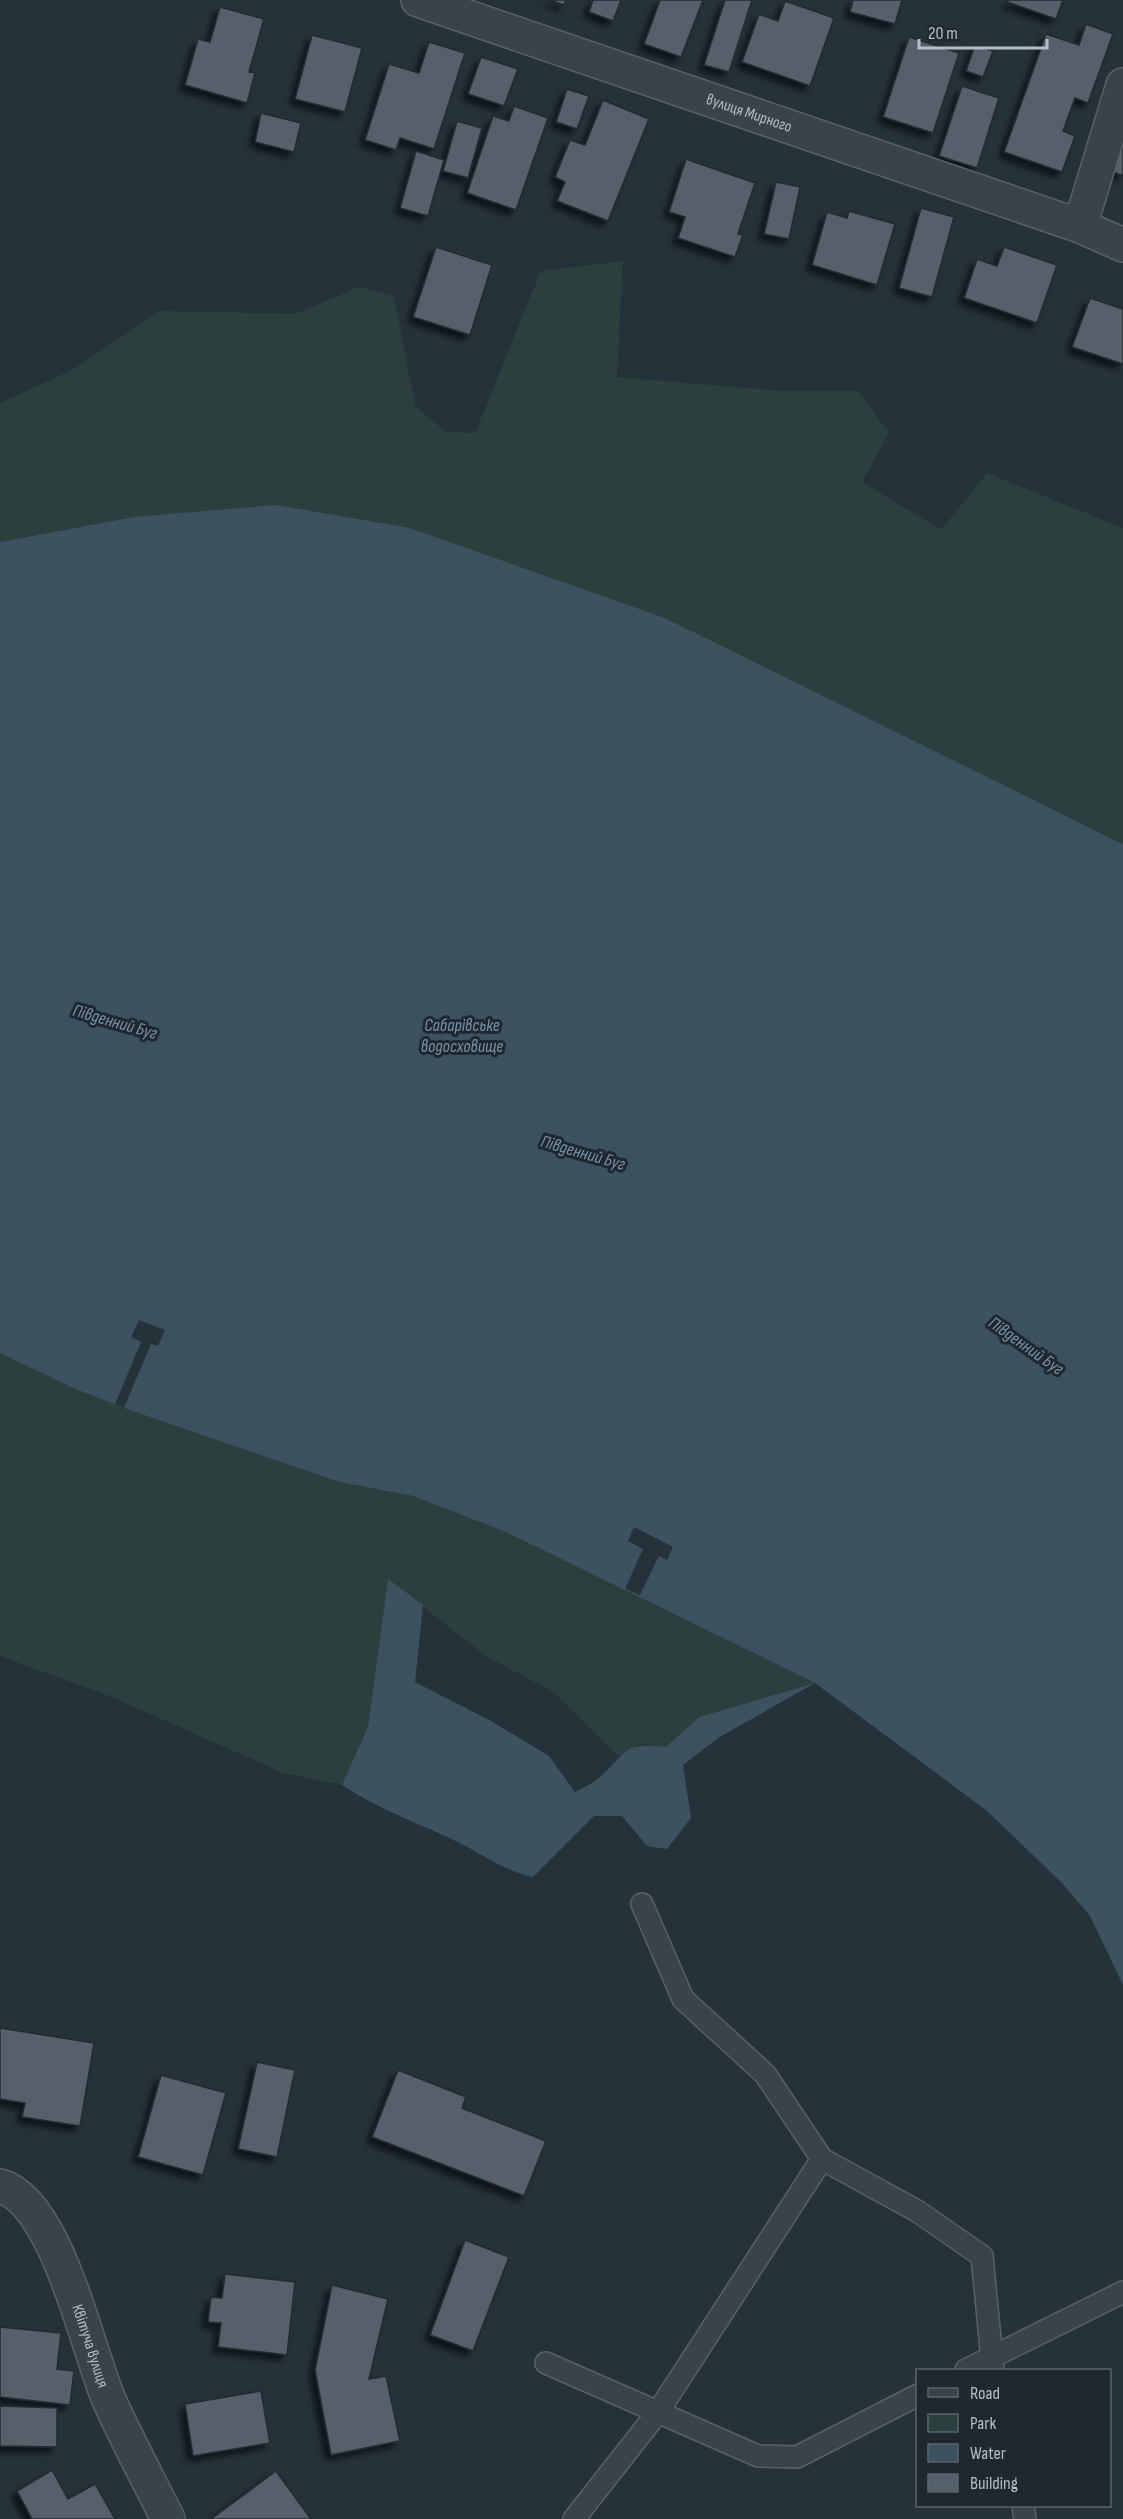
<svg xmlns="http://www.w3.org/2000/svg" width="1123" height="2519" font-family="'Sofia Sans Condensed',sans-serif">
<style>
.green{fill:#2b403d}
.water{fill:#3d5261}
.pier{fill:#26323a}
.building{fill:#54606a;stroke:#212a32;stroke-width:1.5;filter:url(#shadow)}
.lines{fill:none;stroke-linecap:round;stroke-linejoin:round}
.lane-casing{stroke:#586169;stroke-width:24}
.street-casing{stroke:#586169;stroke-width:36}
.lane{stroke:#3a434b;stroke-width:21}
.street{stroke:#3a434b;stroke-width:33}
.labels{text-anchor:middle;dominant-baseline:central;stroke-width:6;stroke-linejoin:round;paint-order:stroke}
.street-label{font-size:16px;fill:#b5bec6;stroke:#1f2830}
.water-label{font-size:18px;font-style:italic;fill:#7993a6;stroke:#1f2830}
</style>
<defs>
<filter id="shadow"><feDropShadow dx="-5.5" dy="5.5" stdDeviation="3" flood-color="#0009"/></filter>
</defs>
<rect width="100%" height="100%" fill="#26323a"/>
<!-- green -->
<g class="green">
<polygon points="623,261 617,377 783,391 858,391 889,433 862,482 941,530 987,473 1123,528 1123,844 665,618 410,528 133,517 0,542 0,403 72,370 159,311 296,314 359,287 394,296 415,406 446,432 475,433 541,271"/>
<polygon points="0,1353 73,1388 124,1408 339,1482 413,1496 506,1532 815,1683 699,1717 666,1747 641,1744 618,1756 552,1691 486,1656 388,1579 368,1727 342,1785 283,1773 112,1697 0,1656"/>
</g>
<!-- water -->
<path class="water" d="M276,505L410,528L665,618L1123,844V1985L1090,1916L1062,1883L986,1810L815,1683L718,1738L683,1765L691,1818L667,1849L647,1846L622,1816H594L533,1877C507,1872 485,1856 462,1844C421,1824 380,1810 342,1785L368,1727L388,1579L423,1605L415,1682L491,1721L549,1756L575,1792C582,1788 592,1784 599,1778C628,1752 621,1742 666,1747L699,1717L815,1683L506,1532L413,1496L339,1482L124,1408L73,1388L0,1353V542L133,517Z"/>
<!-- pier -->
<g class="pier">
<polygon points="139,1320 165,1330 158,1346 151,1344 124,1408 115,1404 141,1342 131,1337"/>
<polygon points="634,1527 673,1547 667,1560 659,1556 640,1595 625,1589 643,1549 628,1541"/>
</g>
<!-- building -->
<g class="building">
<polygon points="549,0 566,0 564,5"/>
<polygon points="593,0 621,0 613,21 589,12"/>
<polygon points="660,0 703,0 681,57 644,44"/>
<polygon points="725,0 752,0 729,72 704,65"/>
<polygon points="853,0 902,0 895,24 850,12"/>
<polygon points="1008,0 1063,0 1056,19 1007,2"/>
<polygon points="785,1 834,18 810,86 742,62 759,14 778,21"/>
<polygon points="220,7 264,19 249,72 255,73 247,103 185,85 198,39 210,42"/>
<polygon points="1086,24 1113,34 1088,103 1075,98 1063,131 1075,136 1062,172 1004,152 1046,34 1079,45"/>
<polygon points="312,35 362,48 345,112 295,99"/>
<polygon points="909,37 959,53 933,133 883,117"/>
<polygon points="429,42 465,53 434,149 400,138 396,150 365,140 389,64 419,73"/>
<polygon points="975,45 993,51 983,77 966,71"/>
<polygon points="481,57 518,69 504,106 468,94"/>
<polygon points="962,86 999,98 977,168 939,156"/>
<polygon points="567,89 589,96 577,129 556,122"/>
<polygon points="603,100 649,119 608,221 557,201 565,182 555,177 570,140 585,145"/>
<polygon points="514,106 548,118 516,210 467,193 493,116 509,121"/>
<polygon points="261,113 301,123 294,152 255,142"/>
<polygon points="457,121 482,128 468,178 443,171"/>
<polygon points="1121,144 1123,145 1123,176 1111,171"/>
<polygon points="416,151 444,160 428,216 400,208"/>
<polygon points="686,159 755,183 738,234 743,235 735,257 678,238 685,217 669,212"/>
<polygon points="776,182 800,187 789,239 764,234"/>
<polygon points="921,208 954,217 932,297 899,288"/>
<polygon points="849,211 895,224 877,285 812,265 827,212 847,218"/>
<polygon points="436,247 492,265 470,335 413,317"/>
<polygon points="1004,247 1057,265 1037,323 964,298 977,259 997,266"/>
<polygon points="1090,298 1123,309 1123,364 1072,347"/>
<polygon points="0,2028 94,2043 80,2126 22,2117 25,2103 0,2099"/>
<polygon points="257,2062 295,2070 277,2157 238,2149"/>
<polygon points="398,2070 466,2097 462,2108 546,2141 524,2196 372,2137"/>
<polygon points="161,2075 226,2093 203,2175 138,2157"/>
<polygon points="465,2240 509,2257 473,2351 430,2335"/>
<polygon points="225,2274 295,2282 287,2355 218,2347 221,2323 208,2322 211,2297 222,2298"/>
<polygon points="332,2285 388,2299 369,2379 386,2376 400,2441 331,2455 315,2370"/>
<polygon points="0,2327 61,2333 57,2369 74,2371 70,2405 0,2397"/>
<polygon points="261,2391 270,2443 193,2456 185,2404"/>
<polygon points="0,2406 57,2408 57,2447 0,2446"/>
<polygon points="52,2470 68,2499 95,2484 115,2519 32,2519 17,2491"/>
<polygon points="276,2471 311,2519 211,2519"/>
</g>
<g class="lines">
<!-- lane casing -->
<g class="lane-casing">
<g id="lane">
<polyline points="642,1904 683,1999 765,2074 822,2159 917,2211 982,2256 993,2370"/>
<polyline points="546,2363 758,2456 797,2457 918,2395"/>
<polyline points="966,2370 1123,2292"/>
<polyline points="1023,2506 1025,2519"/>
<polyline points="574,2519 658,2412 822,2159"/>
</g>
</g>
<!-- street casing -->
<g class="street-casing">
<g id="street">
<path id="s1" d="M418,0L1080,226L1123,245"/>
<polyline points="1080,226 1123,85"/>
<path id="s2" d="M0,2186C57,2201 87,2349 109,2400C127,2440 148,2479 168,2519"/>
</g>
</g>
<!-- lane -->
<use href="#lane" class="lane"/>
<!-- street -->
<use href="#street" class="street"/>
</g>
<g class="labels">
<!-- street labels -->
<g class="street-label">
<text stroke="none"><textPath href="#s1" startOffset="350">вулиця Мирного</textPath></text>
<text stroke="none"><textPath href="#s2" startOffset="189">Квітуча вулиця</textPath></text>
</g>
<!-- water labels -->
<g class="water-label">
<text transform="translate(115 1022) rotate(16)">Південний Буг</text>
<text x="462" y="1025">Сабарівське<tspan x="462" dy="21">водосховище</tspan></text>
<text transform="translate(583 1153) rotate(16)">Південний Буг</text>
<text transform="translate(1026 1346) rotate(35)">Південний Буг</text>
</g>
</g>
<!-- legend -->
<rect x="916" y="2369" width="195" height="138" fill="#1f2830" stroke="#5b646c" stroke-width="1.5"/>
<rect x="928" y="2388" width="30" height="9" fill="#3a434b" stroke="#5b646c" stroke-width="1.5"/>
<text x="970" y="2399" font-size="18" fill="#b5bec6">Road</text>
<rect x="928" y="2414" width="30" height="18" fill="#2b403d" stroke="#5b646c" stroke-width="1.5"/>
<text x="970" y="2429" font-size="18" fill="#b5bec6">Park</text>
<rect x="928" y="2444" width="30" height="18" fill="#3d5261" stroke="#5b646c" stroke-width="1.5"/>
<text x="970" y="2459" font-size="18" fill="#b5bec6">Water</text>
<rect x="928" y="2474" width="30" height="18" fill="#54606a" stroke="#5b646c" stroke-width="1.5"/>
<text x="970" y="2489" font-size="18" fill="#b5bec6">Building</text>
<!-- scale -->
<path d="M919 39v9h128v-9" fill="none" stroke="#b5bec6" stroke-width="3"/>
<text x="928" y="39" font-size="18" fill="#b5bec6" stroke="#1f2830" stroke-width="4.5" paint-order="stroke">20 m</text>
</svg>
